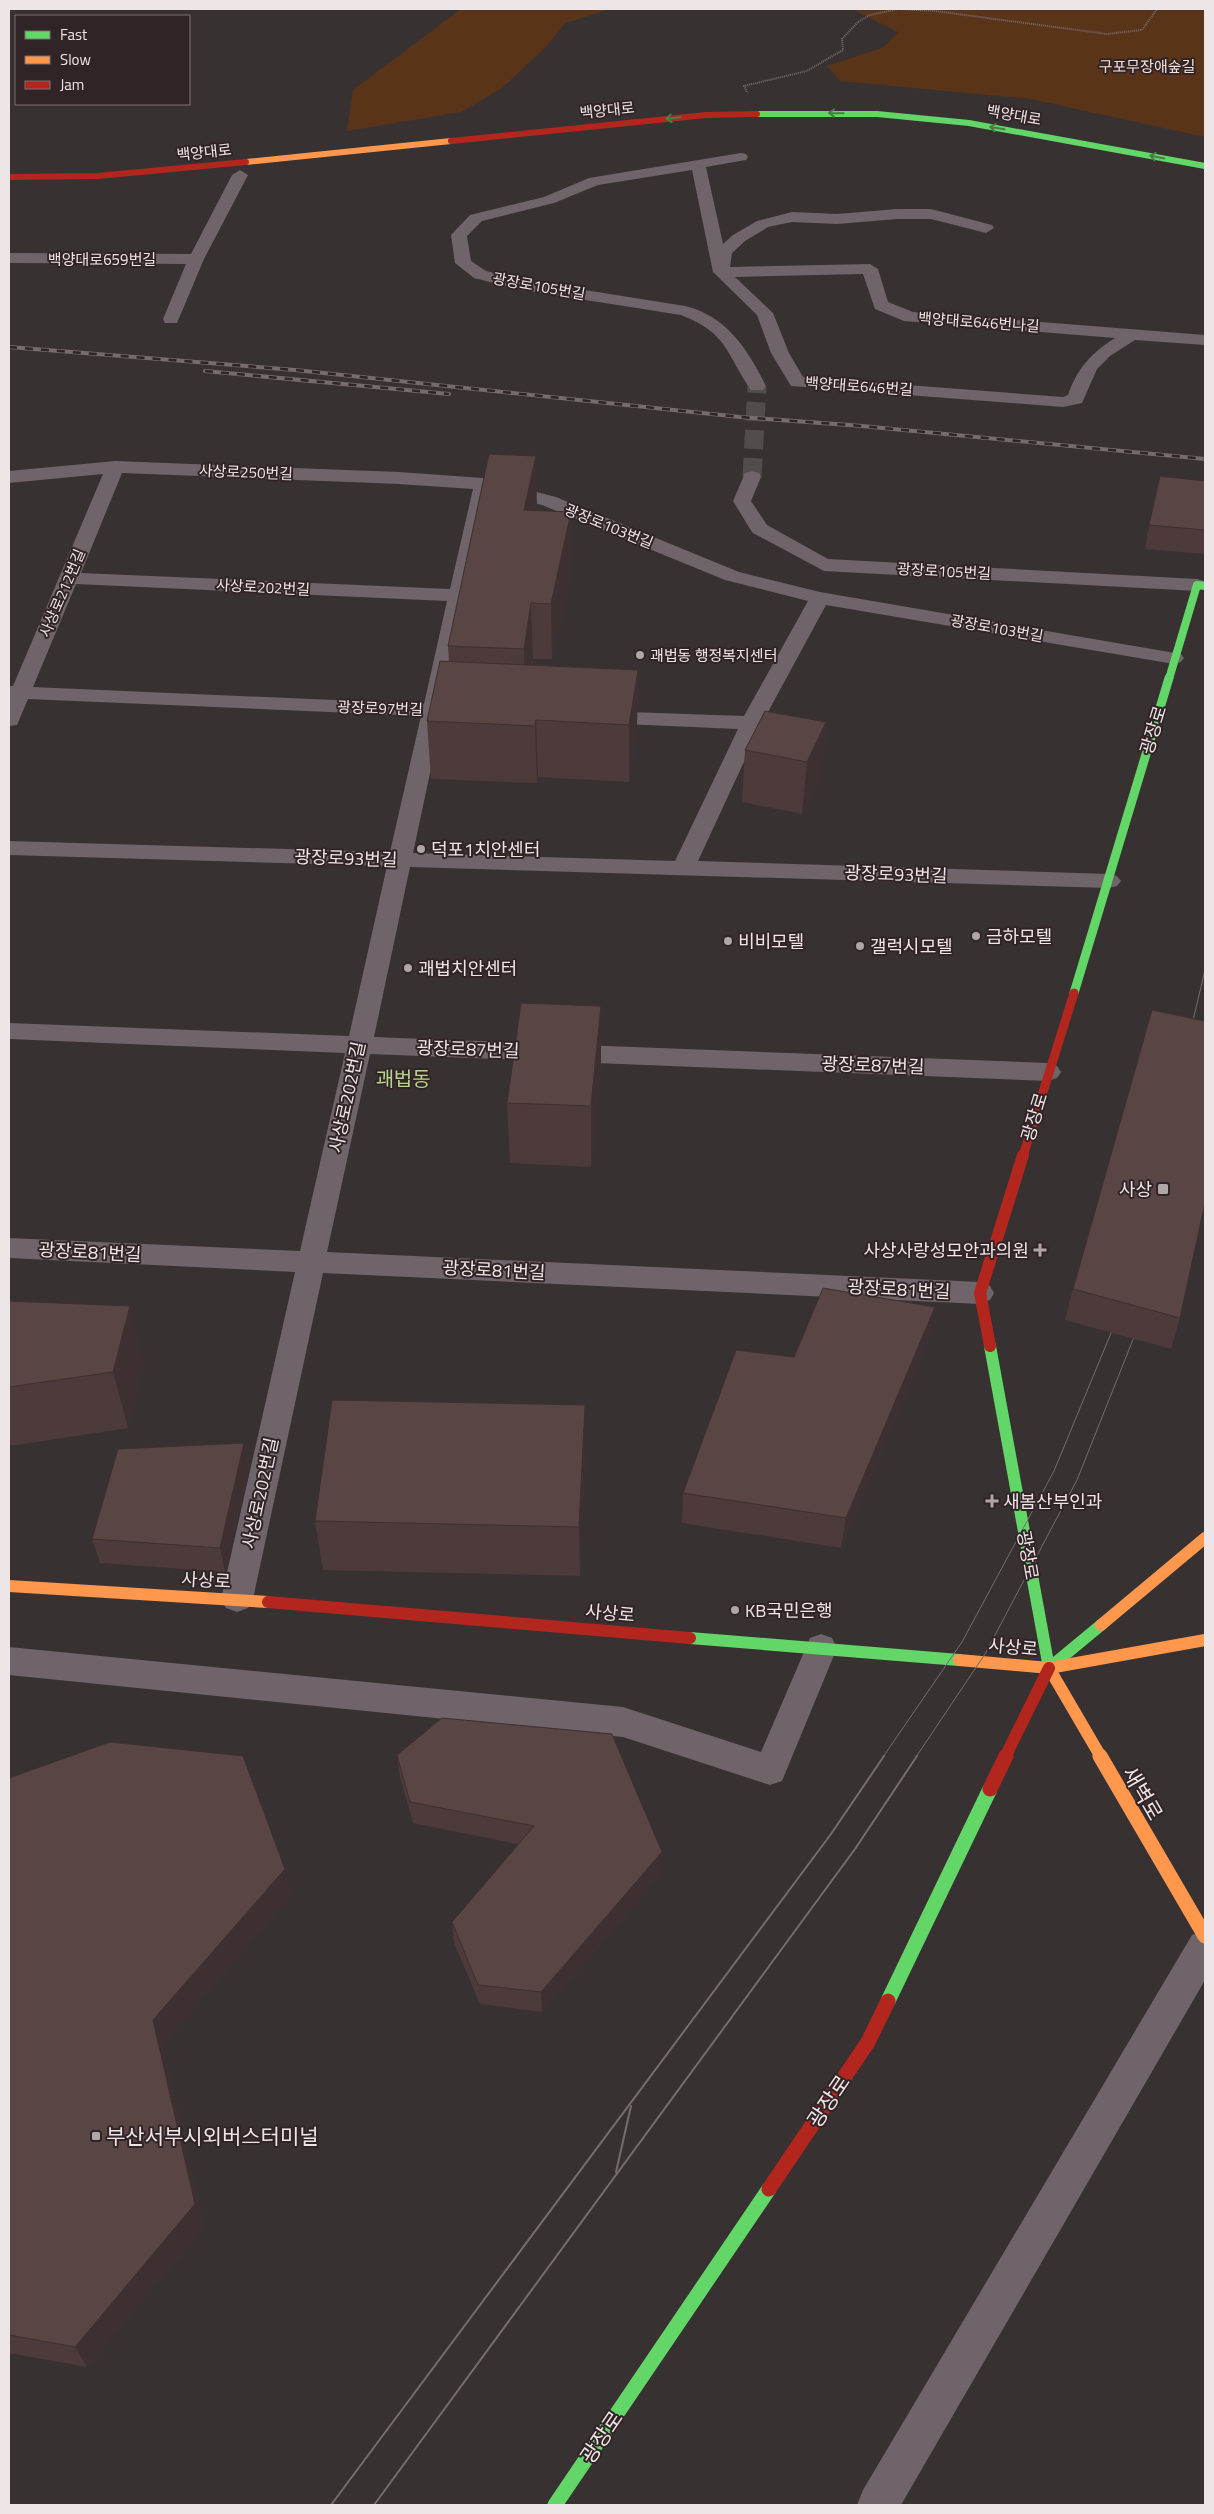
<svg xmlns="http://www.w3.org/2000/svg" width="1214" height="2514" font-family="'Titillium Web','Noto Sans KR',sans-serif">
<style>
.green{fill:#5a3419}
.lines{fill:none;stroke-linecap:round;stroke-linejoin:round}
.street-tunnel{stroke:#534c4d;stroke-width:19;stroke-dasharray:19 9;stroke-linecap:butt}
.path{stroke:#756c71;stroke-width:2;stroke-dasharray:1 1;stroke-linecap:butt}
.street{fill:#6e6469;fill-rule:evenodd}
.fast-far4{stroke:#63d668;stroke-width:6}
.fast-far3{stroke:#63d668;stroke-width:8}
.fast-far2{stroke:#63d668;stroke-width:9}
.fast-far1{stroke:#63d668;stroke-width:12}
.fast{stroke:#63d668;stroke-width:15}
.slow-far2{stroke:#ff974d;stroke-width:6}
.slow-far1{stroke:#ff974d;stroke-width:12}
.slow{stroke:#ff974d;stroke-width:15}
.jam-far3{stroke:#b3261e;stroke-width:6}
.jam-far2{stroke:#b3261e;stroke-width:9}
.jam-far1{stroke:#b3261e;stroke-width:12}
.jam{stroke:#b3261e;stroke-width:15}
.tram-far1{stroke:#746c6f;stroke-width:1}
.tram{stroke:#746c6f;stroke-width:2}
.rail-casing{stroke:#746c6f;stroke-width:4}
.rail{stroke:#312427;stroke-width:2.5;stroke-dasharray:8;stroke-linecap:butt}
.wall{fill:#4c3b3a}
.shaded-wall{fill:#3e3030}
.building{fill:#584544;stroke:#3e3030}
.oneway{stroke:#4a7d48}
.poi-dot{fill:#aea6a7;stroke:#312427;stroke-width:2}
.labels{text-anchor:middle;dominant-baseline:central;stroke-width:4;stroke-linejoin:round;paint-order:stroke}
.far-park-label{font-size:15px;fill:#f3dfd3;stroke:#312427}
.far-street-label{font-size:15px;fill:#eee5e6;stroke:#312427}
.far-poi-label{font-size:15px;fill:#eee5e6;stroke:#312427;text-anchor:start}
.street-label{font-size:18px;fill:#eee5e6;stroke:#312427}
.poi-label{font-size:18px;fill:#eee5e6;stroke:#312427;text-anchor:start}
.quarter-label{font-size:20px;fill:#b6d48c;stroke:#312427}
.near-street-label{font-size:21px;fill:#eee5e6;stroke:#312427}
.near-poi-label{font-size:21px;fill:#eee5e6;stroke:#312427;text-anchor:start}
</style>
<rect width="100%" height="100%" fill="#383132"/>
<!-- green -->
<g class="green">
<polygon points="461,9 611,9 565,23 546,47 502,88 461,112 347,131 353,90"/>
<polygon points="852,9 1205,9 1205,137 1031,99 840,81 827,66 884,47 898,32"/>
</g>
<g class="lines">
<!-- street-tunnel -->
<polyline class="street-tunnel" points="752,477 757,386"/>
<!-- path -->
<polyline class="path" points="747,92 744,86 807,71 843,50 842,39 858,22 870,15 898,9 935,11 1107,34 1142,30 1157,9"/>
<!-- street -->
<g class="street">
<path d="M741,153L746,154L748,157L746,160L706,167L723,244L733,235L757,221L792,212L837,214L897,209H931L992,225L994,228L986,233L931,219H897L837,224L792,222L768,227L745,241L732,253L730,267L870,264L878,269L888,302L913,312L1205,335V345L1135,340L1110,356L1097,369L1082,403L1063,407L791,386L771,353L757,315L713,272L692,170L598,185L554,203L482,221L467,236L471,261L486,271L522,280L685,306C727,316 748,350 766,386L763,390H751C726,354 728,333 681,315L522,290L474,278L455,263L451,235L470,215L544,197L589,178ZM863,274L875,309L904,321L1115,338C1091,353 1077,369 1068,395L1063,397L803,377L789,353L773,313L735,277Z"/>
<polygon points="240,170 248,175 204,259 177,323 165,323 163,319 186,264 9,263 9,253 191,254 232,175"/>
<path d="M115,461L399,472L483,478L556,497L739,572L820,592L1181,654L1184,658L1181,662L1174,664L826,605L762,723L698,861L1109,874L1117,876L1121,881L1117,886L1109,888L410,867L374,1037L1048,1063L1057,1066L1061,1072L1057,1078L1048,1081L370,1054L327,1252L980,1282L990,1286L994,1293L990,1300L980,1304L323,1273L253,1599L248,1608L237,1612L226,1608L221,1599L295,1272L9,1258V1238L300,1251L345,1053L9,1039V1023L349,1036L387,866L9,855V841L390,852L421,716L28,699L17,725L9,726V686H13L103,474L9,483V471ZM122,473L399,484L473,489L450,589L81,573ZM491,492L542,505L725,580L808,601L744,716L600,711L592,712L589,717L592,722L600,723L738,729L675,861L413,853L442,717L458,716L461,711L458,706L445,704ZM76,584L447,601L424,704L33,687Z"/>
<polygon points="752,471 759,473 761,477 751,501 767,525 828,559 1197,579 1204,581 1205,587 1197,591 824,571 753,533 750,529 733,501 745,473"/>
<polygon points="821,1634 832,1638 837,1648 782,1781 770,1785 623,1737 9,1675 9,1647 623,1707 761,1752 810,1638"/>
<polygon points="1205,1930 1205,1980 901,2505 857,2505 863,2490 1192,1935"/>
</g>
<!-- fast-far4 -->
<polyline class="fast-far4" points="757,114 877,114 969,123 1205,166"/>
<!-- fast-far3 -->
<polyline class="fast-far3" points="1169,679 1197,585 1205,586"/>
<!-- fast-far2 -->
<polyline class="fast-far2" points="1074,993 1169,678"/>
<!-- fast-far1 -->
<g class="fast-far1">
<polyline points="990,1346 1049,1668 1101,1625"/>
<polyline points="690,1638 959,1660"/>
</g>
<!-- fast -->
<g class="fast">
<polyline points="888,2001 990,1789"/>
<polyline points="555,2505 769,2189"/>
</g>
<!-- slow-far2 -->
<polyline class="slow-far2" points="246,162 451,141"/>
<!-- slow-far1 -->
<g class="slow-far1">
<polyline points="9,1586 268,1602"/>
<polyline points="1101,1625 1205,1538"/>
<polyline points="959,1660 1049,1668 1205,1640"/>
<polyline points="1049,1668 1101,1757"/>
</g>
<!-- slow -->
<polyline class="slow" points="1100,1756 1205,1936"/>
<!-- jam-far3 -->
<g class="jam-far3">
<polyline points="451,141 706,115 757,114"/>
<polyline points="9,177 98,176 246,162"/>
</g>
<!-- jam-far2 -->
<polyline class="jam-far2" points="1023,1156 1074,993"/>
<!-- jam-far1 -->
<g class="jam-far1">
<polyline points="990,1346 980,1293 1023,1155"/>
<polyline points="268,1602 690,1638"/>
<polyline points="1005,1757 1049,1668"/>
</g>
<!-- jam -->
<g class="jam">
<polyline points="990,1789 1006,1756"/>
<polyline points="769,2189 868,2042 888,2001"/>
</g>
<!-- tram-far1 -->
<g class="tram-far1">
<polyline points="1190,1033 1205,970"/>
<polyline points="883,1757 962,1642 1054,1471 1116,1321"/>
<polyline points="916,1757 985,1654 1077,1480 1138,1327"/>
</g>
<!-- tram -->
<g class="tram">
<polyline points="616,2172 631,2106"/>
<polyline points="331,2505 831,1834 884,1756"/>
<polyline points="374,2505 855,1849 917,1756"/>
</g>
<!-- rail casing -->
<g class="rail-casing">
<g id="rail">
<polyline points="9,347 295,370 740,417 862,426 1205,459"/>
<polyline points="205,371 449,394"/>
</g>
</g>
<!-- rail -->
<use href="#rail" class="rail"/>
</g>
<!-- wall -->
<g class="wall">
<polygon points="1205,481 1205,554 1145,549 1149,525"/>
<polygon points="537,510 537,511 571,512 572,567 552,659 533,659 532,665 638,670 637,726 629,782 538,777 537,783 431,779 427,721 449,662 448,646"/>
<polygon points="826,722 821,774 802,814 742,802 745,750"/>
<polygon points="601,1006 601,1067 591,1167 510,1163 507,1103"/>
<polygon points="1073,1289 1180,1318 1171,1349 1065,1320"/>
<polygon points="9,1301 144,1363 128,1428 17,1445 9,1445"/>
<polygon points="935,1307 929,1338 841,1548 682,1523 683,1493 794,1357"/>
<polygon points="244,1443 249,1467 225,1572 100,1563 92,1539"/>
<polygon points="585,1456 580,1576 323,1570 315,1521"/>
<polygon points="397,1755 661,1874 542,2012 480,2004 454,1943 452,1922 518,1844 413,1823 400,1777"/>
<polygon points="9,1778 291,1895 162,2045 204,2227 87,2367 9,2353"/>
</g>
<!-- shaded-wall -->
<g class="shaded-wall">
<polygon points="536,456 537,510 525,565 524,510"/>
<polygon points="571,512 572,567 552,659 551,604"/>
<polygon points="531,603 533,659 525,705 524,649"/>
<polygon points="638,670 637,726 629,782 629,725"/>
<polygon points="536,720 538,777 537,783 535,726"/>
<polygon points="826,722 821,774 802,814 807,762"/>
<polygon points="601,1006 601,1067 591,1167 591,1106"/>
<polygon points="130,1306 144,1363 128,1428 113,1372"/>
<polygon points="935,1307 929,1338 841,1548 846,1518"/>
<polygon points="585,1405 585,1456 580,1576 579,1527"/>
<polygon points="244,1443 249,1467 225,1572 220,1548"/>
<polygon points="662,1852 661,1874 542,2012 541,1992"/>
<polygon points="285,1869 291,1895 162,2045 204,2227 87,2367 75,2347 153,2020"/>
</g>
<!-- building -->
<g class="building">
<polygon points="489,454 536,456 524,510 571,512 551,604 531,603 524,649 448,646"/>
<polygon points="1160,476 1205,481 1205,530 1149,525"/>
<polygon points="440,661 638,670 629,725 536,720 535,726 427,721"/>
<polygon points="765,711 826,722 807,762 745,750"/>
<polygon points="521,1003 601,1006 591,1106 507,1103"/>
<polygon points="1152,1010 1205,1021 1205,1203 1180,1318 1073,1289"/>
<polygon points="823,1288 935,1307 846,1518 683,1493 736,1350 794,1357"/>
<polygon points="9,1301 130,1306 113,1372 9,1387"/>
<polygon points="332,1400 585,1405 579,1527 315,1521"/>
<polygon points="244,1443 220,1548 92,1539 118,1449"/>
<polygon points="442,1718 612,1734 662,1852 541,1992 478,1985 452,1922 534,1826 410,1802 397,1755"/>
<polygon points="110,1742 243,1756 285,1869 153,2020 195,2204 75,2347 9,2335 9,1778"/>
</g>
<!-- one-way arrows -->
<defs><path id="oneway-shaft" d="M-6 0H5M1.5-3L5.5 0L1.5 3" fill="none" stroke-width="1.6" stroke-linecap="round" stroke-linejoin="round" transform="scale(1.25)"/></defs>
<g class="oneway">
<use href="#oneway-shaft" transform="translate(836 113) rotate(-179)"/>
<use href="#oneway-shaft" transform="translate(673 118) rotate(174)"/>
<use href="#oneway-shaft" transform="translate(997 128) rotate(-170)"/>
<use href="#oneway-shaft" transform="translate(1157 157) rotate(-169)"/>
</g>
<!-- markers -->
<g class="poi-dot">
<circle cx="640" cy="655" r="5"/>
<circle cx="421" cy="849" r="5"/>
<circle cx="976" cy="936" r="5"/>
<circle cx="728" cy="941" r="5"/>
<circle cx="860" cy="946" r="5"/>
<circle cx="408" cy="968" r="5"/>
<rect x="1157" y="1183" width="12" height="12" rx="2.5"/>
<path d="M1037.5 1242.5h5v5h5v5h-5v5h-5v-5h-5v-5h5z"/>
<path d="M989.5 1493.5h5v5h5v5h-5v5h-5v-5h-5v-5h5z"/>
<circle cx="735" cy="1610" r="5"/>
<rect x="91" y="2131" width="10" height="10" rx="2.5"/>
</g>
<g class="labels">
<!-- far-park labels -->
<g class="far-park-label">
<text x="1147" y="66">구포무장애숲길</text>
</g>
<!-- far-street labels -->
<g class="far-street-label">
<text transform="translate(607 110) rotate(-6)">백양대로</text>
<text transform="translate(1014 115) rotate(10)">백양대로</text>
<text transform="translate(204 152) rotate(-6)">백양대로</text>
<text x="102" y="259">백양대로659번길</text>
<text transform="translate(539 286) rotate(10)">광장로105번길</text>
<text transform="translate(979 322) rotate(4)">백양대로646번나길</text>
<text transform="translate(859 386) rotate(4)">백양대로646번길</text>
<text transform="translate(246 472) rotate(2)">사상로250번길</text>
<text transform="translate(609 526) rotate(22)">광장로103번길</text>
<text transform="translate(944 571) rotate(3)">광장로105번길</text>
<text transform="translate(263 587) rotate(3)">사상로202번길</text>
<text transform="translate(62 593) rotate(-67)">사상로212번길</text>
<text transform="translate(997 628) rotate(10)">광장로103번길</text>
<text transform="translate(380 708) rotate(2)">광장로97번길</text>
</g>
<!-- far-poi labels -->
<g class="far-poi-label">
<text x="650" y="655">괘법동 행정복지센터</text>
</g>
<!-- street labels -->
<g class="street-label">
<text transform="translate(1153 730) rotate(-73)">광장로</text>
<text transform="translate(346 858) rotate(2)">광장로93번길</text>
<text transform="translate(896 874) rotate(2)">광장로93번길</text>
<text transform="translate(468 1049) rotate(2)">광장로87번길</text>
<text transform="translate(873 1065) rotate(2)">광장로87번길</text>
<text transform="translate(347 1097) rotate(-78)">사상로202번길</text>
<text transform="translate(1034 1117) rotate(-73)">광장로</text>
<text transform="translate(90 1252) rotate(3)">광장로81번길</text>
<text transform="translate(494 1270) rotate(3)">광장로81번길</text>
<text transform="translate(899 1289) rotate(3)">광장로81번길</text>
<text transform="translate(260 1493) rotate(-78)">사상로202번길</text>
<text transform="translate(1028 1555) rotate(80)">광장로</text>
<text transform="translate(206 1580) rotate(3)">사상로</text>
<text transform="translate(610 1613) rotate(5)">사상로</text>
<text transform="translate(1013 1647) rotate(5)">사상로</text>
</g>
<!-- poi labels -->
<g class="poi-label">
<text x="431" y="849">덕포1치안센터</text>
<text x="986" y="936">금하모텔</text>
<text x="738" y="941">비비모텔</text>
<text x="870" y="946">갤럭시모텔</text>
<text x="418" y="968">괘법치안센터</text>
<text x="1152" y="1189" text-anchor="end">사상</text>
<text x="1029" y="1250" text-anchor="end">사상사랑성모안과의원</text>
<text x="1003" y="1501">새봄산부인과</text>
<text x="745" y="1610">KB국민은행</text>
</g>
<!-- quarter labels -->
<g class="quarter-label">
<text x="403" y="1078">괘법동</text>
</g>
<!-- near-street labels -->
<g class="near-street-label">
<text transform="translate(1143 1793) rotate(60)">새벽로</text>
<text transform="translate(828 2101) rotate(-56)">광장로</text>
<text transform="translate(601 2437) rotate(-56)">광장로</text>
</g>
<!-- near-poi labels -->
<g class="near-poi-label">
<text x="106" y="2136">부산서부시외버스터미널</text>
</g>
</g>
<!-- border -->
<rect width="1214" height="2514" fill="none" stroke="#eee5e6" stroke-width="20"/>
<!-- legend -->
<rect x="15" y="15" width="175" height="90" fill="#312427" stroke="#7d7173"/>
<rect x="25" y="31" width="25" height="8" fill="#63d668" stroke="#7d7173"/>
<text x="60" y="40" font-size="15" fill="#eee5e6">Fast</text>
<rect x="25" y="56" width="25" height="8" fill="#ff974d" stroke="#7d7173"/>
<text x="60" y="65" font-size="15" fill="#eee5e6">Slow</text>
<rect x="25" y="81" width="25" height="8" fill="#b3261e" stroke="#7d7173"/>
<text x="60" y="90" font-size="15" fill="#eee5e6">Jam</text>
</svg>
